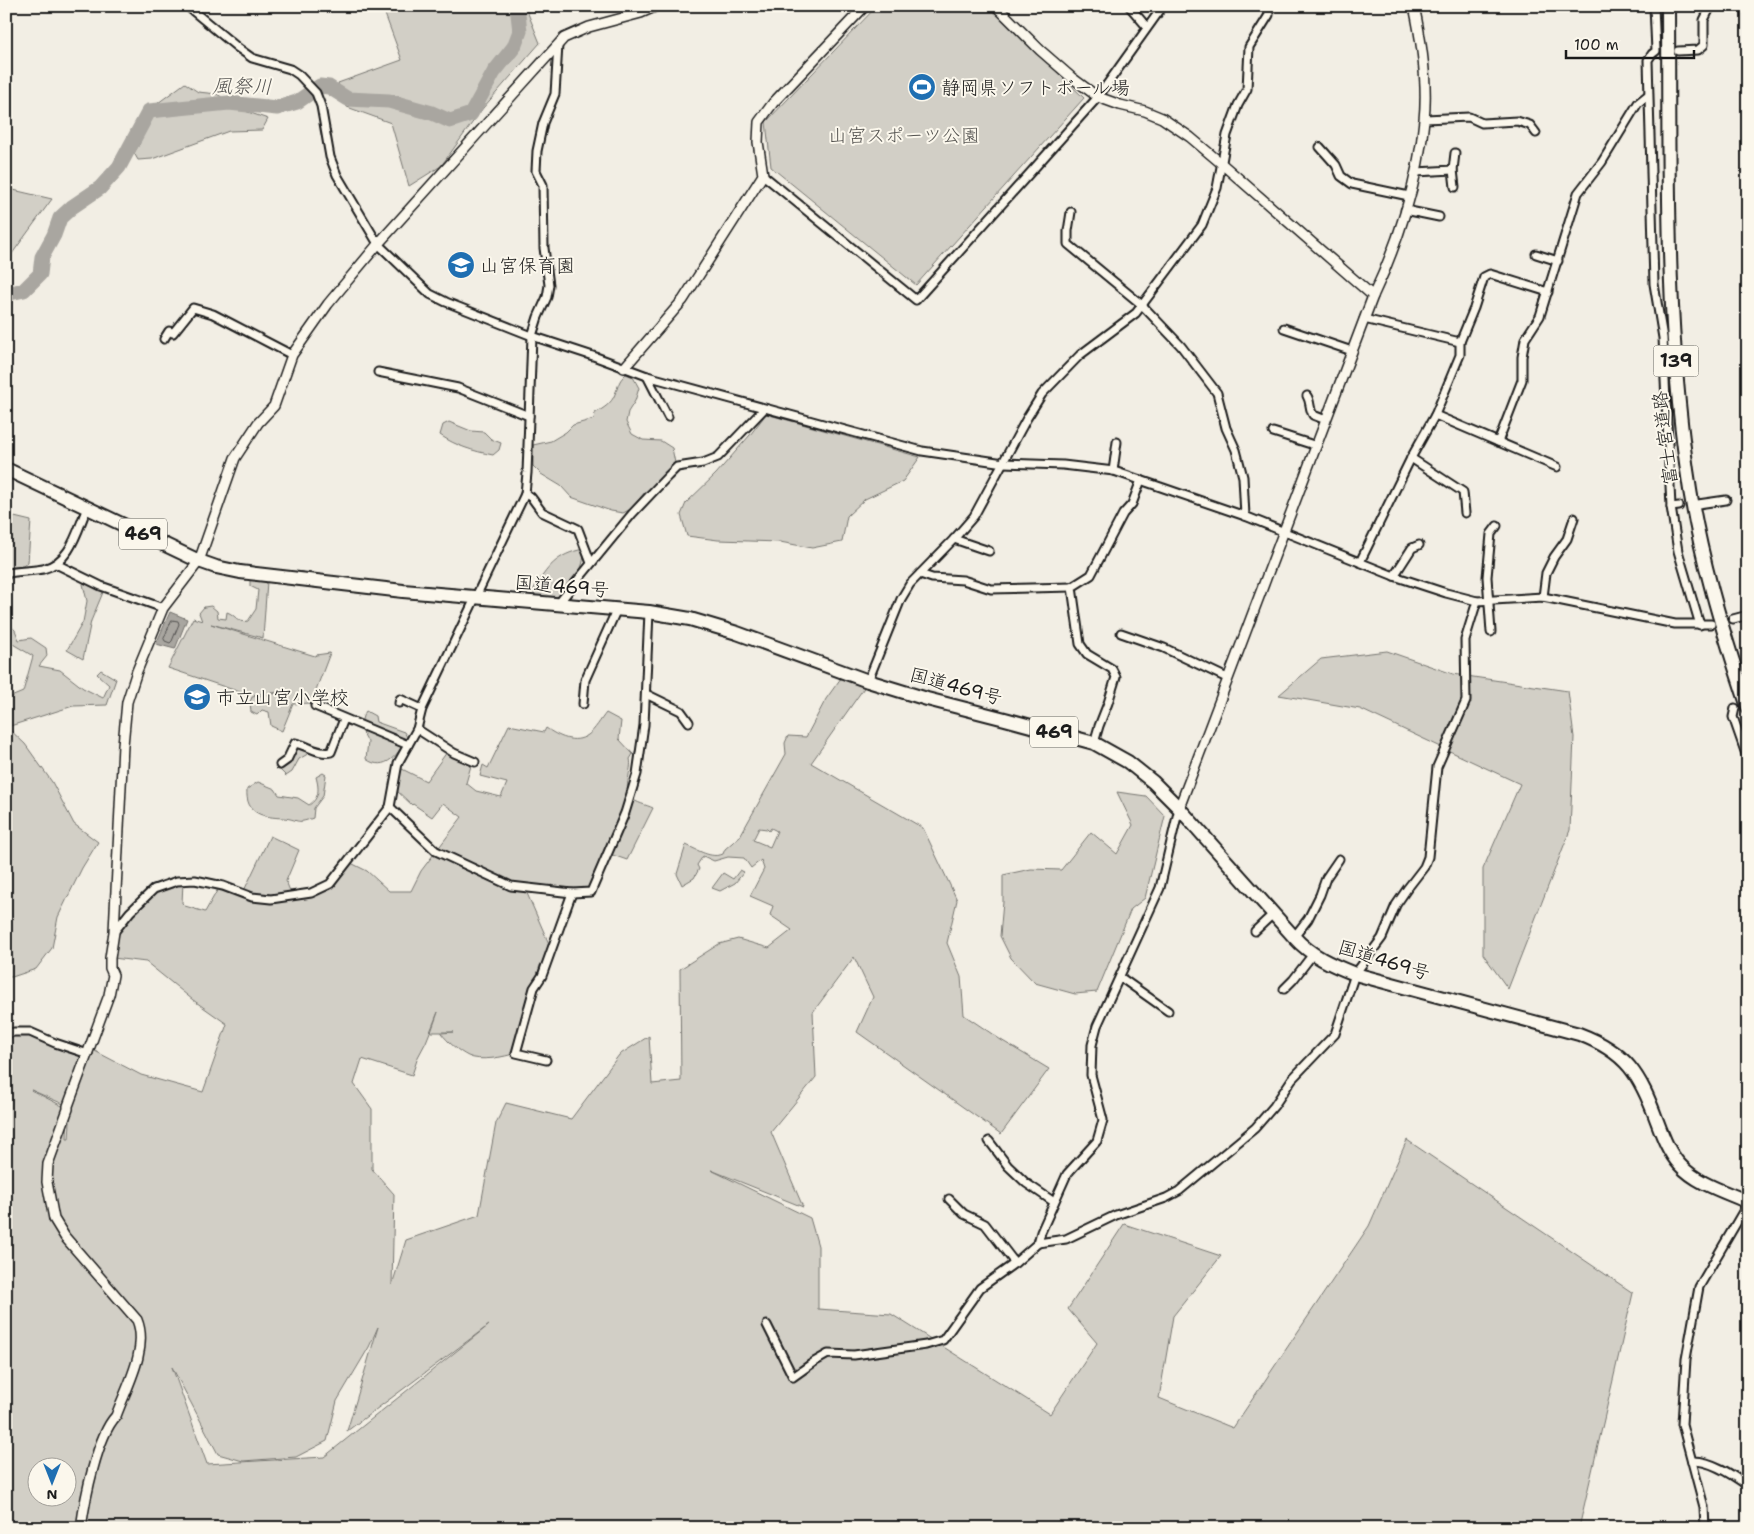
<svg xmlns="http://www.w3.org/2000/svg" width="1754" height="1534" font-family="'Shantell Sans','Klee One',sans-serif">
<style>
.green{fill:#d2cfc6;stroke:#777671;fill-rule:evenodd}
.water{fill:#a9a6a0;stroke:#716f6b}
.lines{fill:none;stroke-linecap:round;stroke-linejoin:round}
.shore{stroke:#545351;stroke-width:1}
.river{stroke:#a9a6a0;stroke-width:15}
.street-casing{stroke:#1c1c1c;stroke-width:11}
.secondary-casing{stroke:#1c1c1c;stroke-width:12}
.highway-casing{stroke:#1c1c1c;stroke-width:16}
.street{stroke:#fbf7ec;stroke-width:7}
.secondary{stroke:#fbf7ec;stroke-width:9}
.highway{stroke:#fbf7ec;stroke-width:12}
.labels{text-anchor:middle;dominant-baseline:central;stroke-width:4;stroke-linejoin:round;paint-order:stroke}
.shield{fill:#fbf7ec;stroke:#5f5e5a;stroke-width:1}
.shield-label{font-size:18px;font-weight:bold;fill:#1c1c1c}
.poi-label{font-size:19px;fill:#1c1c1c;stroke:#fbf7ec;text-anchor:start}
.park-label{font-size:19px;fill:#53524f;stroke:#fbf7ec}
.street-label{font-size:19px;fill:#1c1c1c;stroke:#fbf7ec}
.water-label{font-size:20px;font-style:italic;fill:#545351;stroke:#fbf7ec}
</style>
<rect width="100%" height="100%" fill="#f2eee4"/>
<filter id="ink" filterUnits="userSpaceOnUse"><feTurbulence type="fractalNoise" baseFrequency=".02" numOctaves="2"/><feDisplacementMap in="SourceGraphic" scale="10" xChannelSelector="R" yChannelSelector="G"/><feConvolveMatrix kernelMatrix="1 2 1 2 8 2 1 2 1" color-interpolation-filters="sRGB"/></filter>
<g filter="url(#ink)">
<!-- green -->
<g class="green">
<polygon points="382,6 525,6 540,43 483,108 441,166 409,186 391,123 347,107 338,83 402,60"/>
<polygon points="877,6 989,6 1084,98 916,285 771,167 766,122"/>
<polygon points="185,83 198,92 217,94 242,110 268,119 262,130 229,131 152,159 138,160 134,153 140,143 137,123 158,103"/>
<polygon points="9,189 52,199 6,262 6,193"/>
<path d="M626,374L633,377L639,388L635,401L628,412L626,422L632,434L643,440L661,441L672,448L675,463L660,480L645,492L631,509L623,513L611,511L571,497L561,486L541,474L533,466V445L551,441L566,432L573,425L594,419L595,413C603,409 612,403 615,394C619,385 618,381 626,374Z"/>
<polygon points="766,414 920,457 903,481 865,499 847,516 842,542 812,548 780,542 718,540 687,536 681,515 686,503 716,474 750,435"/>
<path d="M449,422L471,431L484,432L491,439L501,443L499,450L493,455C473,451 456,446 440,435L443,425Z"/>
<polygon points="6,515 31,521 28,562 23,566 6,568"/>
<path d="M584,549C585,571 572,584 556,598L536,596L533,590C547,568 556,554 584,549Z"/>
<path d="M250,578L267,581L263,638L211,624L315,656L316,655L330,653L311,703L293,704L282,731L271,726L269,712L262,710L257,715L251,712L250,702L252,697L293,691L249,695L168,668L193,618L202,621L199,613L204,607L211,606L217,611L218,618L226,619L227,612C236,615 238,624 248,621L256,609L258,590L250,586Z"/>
<polygon points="85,581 104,590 91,621 83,659 67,650 83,622 87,601 83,584"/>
<polygon points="7,622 15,630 19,640 31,638 46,648 47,656 39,666 60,670 83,688 103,698 109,685 97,674 101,670 116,679 107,705 73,706 7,727 25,744 52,782 74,824 98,842 82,868 58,917 52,948 36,969 12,977 6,977 6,699 23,692 33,656 6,640"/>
<polygon points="1387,651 1453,674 1568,691 1574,737 1570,830 1508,989 1483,954 1483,869 1520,784 1360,709 1279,695 1321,659"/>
<path d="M841,678L866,685L811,763L923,828L957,900L947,943L961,977L964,1015L1001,1040L1049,1069L1001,1134L857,1032L873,997L854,957L813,1012L816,1077L771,1132L803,1207L711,1170L810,1218L818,1246V1309L891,1314L1050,1414L1097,1343L1068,1309L1124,1224L1221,1256L1173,1316L1159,1398L1233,1428L1369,1226L1407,1140L1633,1293L1579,1528H6V1038L21,1034L52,1042L86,1059L68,1106L31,1090L68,1109L67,1139H69L71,1105L93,1050L141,1075L203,1092L227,1024L193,1000L146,962L113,958L114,932L154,889L183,882L182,903L185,906L205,912L218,889L241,897L270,836L299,850L286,881L292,896L331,884L349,862L367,871L389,891H411L421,871L462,817L443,803L432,817L413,804L412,805L395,789L398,767L426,781L447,752L472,762L466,783L476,791L501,797L507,783L480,776L483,765L488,768L509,725L544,732L546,728C558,736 574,745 588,735C595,730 601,719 606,713L621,721L619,739L633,754L630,759C633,770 622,788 631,798C636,803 647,805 653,808L627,860L607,853L591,892L550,891L552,885L526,891L550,946L549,956L540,965L516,1053C505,1057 479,1062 468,1056C458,1051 448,1042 441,1033L454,1032H431L438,1012L426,1042L418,1057L412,1075L362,1059L354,1084L372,1109V1169L394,1194L392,1285L406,1240L479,1215L496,1123L506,1103L571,1119L619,1055L649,1036L652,1084L681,1081L680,969L719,944L738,939L769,948L792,930L770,915L773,906L750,896L764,869L761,860L751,868L744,858L728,857L714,861L703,856L697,865L699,869L694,878L682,885L677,874L686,845C698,850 711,859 723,854L725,849L740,836L786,754L785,743L788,736L806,737L826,699ZM759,828L767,829L769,831L771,828L777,831L770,847L753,840ZM489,1325L324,1457L207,1464L172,1367L218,1454L243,1461L296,1457L327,1441L337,1401L369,1347L378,1327L347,1431ZM38,1466H68V1496H38Z"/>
<path d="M366,711L375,716L376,722L404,732L407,737C400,753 385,773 366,759L368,742L360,727L363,716Z"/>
<polygon points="296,746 313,751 299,759 292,772 286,776 279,769"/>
<path d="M323,773L326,775L323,796L314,808L313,818C295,825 299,819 283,818C264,817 245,815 247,789L258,782L275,789L279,795L298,798L309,805C320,798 319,788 316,777Z"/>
<polygon points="1117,792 1146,796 1165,816 1145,898 1131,909 1097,992 1075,994 1035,983 1011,958 1000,936 1003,902 1003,875 1031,869 1061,870 1091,832 1117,854 1133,825"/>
<polygon points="740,870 744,872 735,883 720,891 712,888 723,873 733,879"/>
</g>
<!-- water -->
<polygon class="water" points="170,612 187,619 175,649 156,644"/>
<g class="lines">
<!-- shore -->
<polygon class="shore" points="172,620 178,621 179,624 172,641 170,643 165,641 164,639"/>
<!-- river -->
<polyline class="river" points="6,294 24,290 40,274 42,257 54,235 60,218 72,207 100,188 119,167 149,111 229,103 277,108 297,102 320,86 329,87 348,99 389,101 432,113 450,121 471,114 494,72 514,47 520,31 517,6"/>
<!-- street casing -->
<g class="street-casing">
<g id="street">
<polyline points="187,6 238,48 252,58 290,69 299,75 316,93 321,106 330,157 337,175 378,244 430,294 446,302 532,336 596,357 647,376 922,451 1004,463 1063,465 1114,471 1245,516 1394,576 1446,593 1477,601 1543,597 1675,624 1711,624"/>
<polyline points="1129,6 1147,27"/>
<polyline points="1654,6 1656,51 1652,54 1648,60 1654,284 1663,338 1671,507 1678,551 1700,625"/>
<polyline points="1678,51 1698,50 1704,45 1704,20 1711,6"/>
<polyline points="1425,119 1469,117 1482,123 1517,121 1530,125 1536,133"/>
<polyline points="1320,147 1336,165 1341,176 1352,184 1409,196"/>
<polyline points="1453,170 1455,187"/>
<polyline points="1416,172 1453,170 1455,153"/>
<polyline points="763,175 916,300 1098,97 1163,6"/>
<polyline points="1405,210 1439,217"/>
<polyline points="1071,212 1068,231 1068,244 1142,305 1181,346 1217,393 1226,428 1236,450 1243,477 1245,516"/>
<polyline points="1536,254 1558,261"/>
<polyline points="1364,319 1460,342"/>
<polyline points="1284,328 1352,351"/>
<polyline points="164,339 169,331 173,333 193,308 213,314 292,355"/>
<polyline points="378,372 458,388 529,416"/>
<polyline points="647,376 668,417"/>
<path d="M1307,396C1311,402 1309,409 1313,415L1326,420"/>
<polyline points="1435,415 1557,467"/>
<polyline points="1273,432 1317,446"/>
<polyline points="1498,442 1522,380 1522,357 1525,339 1540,316 1578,193 1602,162 1638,103 1648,95"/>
<polyline points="1411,458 1463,492 1465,513"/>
<polyline points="1113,471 1117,442"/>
<polyline points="525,494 531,497 542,512 578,529 591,563"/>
<polyline points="1698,504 1726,500"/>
<polyline points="1671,507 1679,506"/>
<polyline points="954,539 989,551"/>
<polyline points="1360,562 1411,458 1435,415 1460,355 1460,342 1474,308 1484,277 1490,274 1548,292"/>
<polyline points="56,564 101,586 163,608"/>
<polyline points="920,574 932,578 963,580 991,589 1072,587"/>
<path d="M6,576L8,573C20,571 32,571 43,569C71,562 77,531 87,508"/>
<polyline points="1394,576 1412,548 1419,545"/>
<polyline points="1543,597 1546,573 1554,557 1567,539 1574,518"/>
<polyline points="558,604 632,514 668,476 677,467 703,463 718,457 764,409"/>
<polyline points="1733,619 1748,615"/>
<polyline points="1491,632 1487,577 1491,534 1497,526"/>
<polyline points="1121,633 1164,648 1227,678"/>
<polyline points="868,681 901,599 910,584 954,539 974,516 1027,418 1042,394 1080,355 1136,313 1202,225 1217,188 1227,135 1238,105 1247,89 1249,47 1269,15 1268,6"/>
<polyline points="646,694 681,711 689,722"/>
<polyline points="399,703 400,699 422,709"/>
<polyline points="583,704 585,680 617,609"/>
<polyline points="315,706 408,745"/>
<polyline points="1735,708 1733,717 1748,760"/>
<polyline points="417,729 454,753 475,762"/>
<polyline points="1094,743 1099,726 1108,703 1116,677 1112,669 1087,654 1080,644 1072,587 1091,575 1123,514 1132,504 1141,480"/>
<path d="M280,765L287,760L295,743C307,745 319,755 331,752L344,719"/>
<polyline points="390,807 436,851 511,886 572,893 591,892 625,813 637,774 644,725 649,612"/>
<polyline points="1255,931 1273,914"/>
<polyline points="114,932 130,912 154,889 177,881 195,880 223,886 252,897 271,899 311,893 330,884 390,807 398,763 417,729 422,709 525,494 527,473 532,336 538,317 547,297 549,285 544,248 543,185 536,171 537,151 543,123 555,94 558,45"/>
<polyline points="1294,937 1308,919 1320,895 1326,878 1339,859"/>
<polyline points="1120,977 1168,1011"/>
<polyline points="1284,989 1293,980 1313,954"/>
<polyline points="6,1034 14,1032 30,1032 55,1043 88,1054"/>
<polyline points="546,1060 516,1053 534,988 542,976 572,893"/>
<polyline points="989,1141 1008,1166 1026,1183 1054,1202"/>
<polyline points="949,1199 964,1214 985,1224 1015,1263"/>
<polyline points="1038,1243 1066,1239 1116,1215 1166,1198 1179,1191 1255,1128 1274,1106 1292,1079 1335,1034 1355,974 1382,938 1396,905 1407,889 1424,867 1428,857 1437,767 1466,701 1465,640 1477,601"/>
<polyline points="767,1325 793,1377 814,1362 828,1354 854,1355 926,1345 943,1340 980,1288 1015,1263 1038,1243 1041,1232 1067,1174 1097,1141 1103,1120 1091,1075 1092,1045 1097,1026 1160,888 1179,808"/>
<path d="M1692,1461C1711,1460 1733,1475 1748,1486"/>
<polyline points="1705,1528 1704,1507 1682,1424 1686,1359 1699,1287 1748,1203"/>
</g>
</g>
<!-- secondary casing -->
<g class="secondary-casing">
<g id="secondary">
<polyline points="996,6 1040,50 1071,77 1098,97 1120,105 1145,111 1162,118 1190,137 1222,164 1373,296"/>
<polyline points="624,368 683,300 763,175 758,142 759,122 773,103 865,6"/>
<path d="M1179,808L1373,296C1398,244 1419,178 1424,120C1428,83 1422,43 1414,6"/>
<path d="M81,1528C85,1499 97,1436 116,1416C126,1388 149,1349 137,1320L65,1237L54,1219L47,1182L48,1164L68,1109V1106L109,995L113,975L110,968V958L114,932L123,745L127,702L137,671L163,608L199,561L235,458L258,423L274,406L292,355L328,304L378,244L564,38L589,27L641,13L657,6"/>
</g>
</g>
<!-- highway casing -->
<g class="highway-casing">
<g id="highway">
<path d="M1668,6C1669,161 1665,317 1687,470C1698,551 1722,630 1748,707"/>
<path d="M6,469L199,561L216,567L240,572L403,591L649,612L690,619L737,633L868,681L927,699L1005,719L1094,743L1128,762L1153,782L1179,808L1294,937C1311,956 1332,965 1355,974L1579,1034C1627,1052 1640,1075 1657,1121C1663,1137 1669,1153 1680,1165C1697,1184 1726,1192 1748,1202"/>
</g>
</g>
<!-- street -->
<use href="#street" class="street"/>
<!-- secondary -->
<use href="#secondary" class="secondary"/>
<!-- highway -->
<use href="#highway" class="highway"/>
</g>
</g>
<!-- icons -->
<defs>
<g id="stadium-disc" transform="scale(1.4375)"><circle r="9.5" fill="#1f6fb2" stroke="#fbf7ec"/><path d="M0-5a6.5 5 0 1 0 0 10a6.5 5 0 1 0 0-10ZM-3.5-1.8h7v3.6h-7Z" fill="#fff"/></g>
<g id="school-disc" transform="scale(1.4375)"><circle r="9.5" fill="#1f6fb2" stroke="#fbf7ec"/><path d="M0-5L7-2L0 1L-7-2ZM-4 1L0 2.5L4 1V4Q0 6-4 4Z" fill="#fff"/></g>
</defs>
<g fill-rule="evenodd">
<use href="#stadium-disc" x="922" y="87"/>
<use href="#school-disc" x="461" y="265"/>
<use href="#school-disc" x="197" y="697"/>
</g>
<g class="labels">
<!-- shield labels -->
<g class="shield">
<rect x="1653.5" y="345.5" width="45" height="31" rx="4"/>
<rect x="119" y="518.5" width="48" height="31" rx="4"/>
<rect x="1030" y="716.5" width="48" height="31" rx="4"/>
</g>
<g class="shield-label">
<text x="1676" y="361">139</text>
<text x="143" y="534">469</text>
<text x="1054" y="732">469</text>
</g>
<!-- poi labels -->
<g class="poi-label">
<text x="941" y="87">静岡県ソフトボール場</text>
<text x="480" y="265">山宮保育園</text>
<text x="216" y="697">市立山宮小学校</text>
</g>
<!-- park labels -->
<g class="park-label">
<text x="904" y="135">山宮スポーツ公園</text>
</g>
<!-- street labels -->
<g class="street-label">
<text transform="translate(1665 438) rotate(-97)">富士宮道路</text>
<text transform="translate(562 586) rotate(5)">国道469号</text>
<text transform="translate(956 686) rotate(15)">国道469号</text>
<text transform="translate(1384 960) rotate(17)">国道469号</text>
</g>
<!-- water labels -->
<g class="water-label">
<text transform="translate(242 86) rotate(1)">風祭川</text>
</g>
</g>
<!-- margin -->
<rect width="1754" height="1534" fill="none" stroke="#fbf7ec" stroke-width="25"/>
<rect x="12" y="12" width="1729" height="1509" fill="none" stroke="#1c1c1c" stroke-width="2" filter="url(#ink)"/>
<!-- north arrow -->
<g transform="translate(52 1482) rotate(180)"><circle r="24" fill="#fbf7ec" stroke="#a29f99"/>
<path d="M0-4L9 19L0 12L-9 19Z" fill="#1f6fb2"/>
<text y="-8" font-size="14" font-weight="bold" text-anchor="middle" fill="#1c1c1c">N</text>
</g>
<!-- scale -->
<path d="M1566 50v8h128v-8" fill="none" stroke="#1c1c1c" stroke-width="2.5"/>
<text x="1574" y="50" font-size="15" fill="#1c1c1c" stroke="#fbf7ec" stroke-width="4" paint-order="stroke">100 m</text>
</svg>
